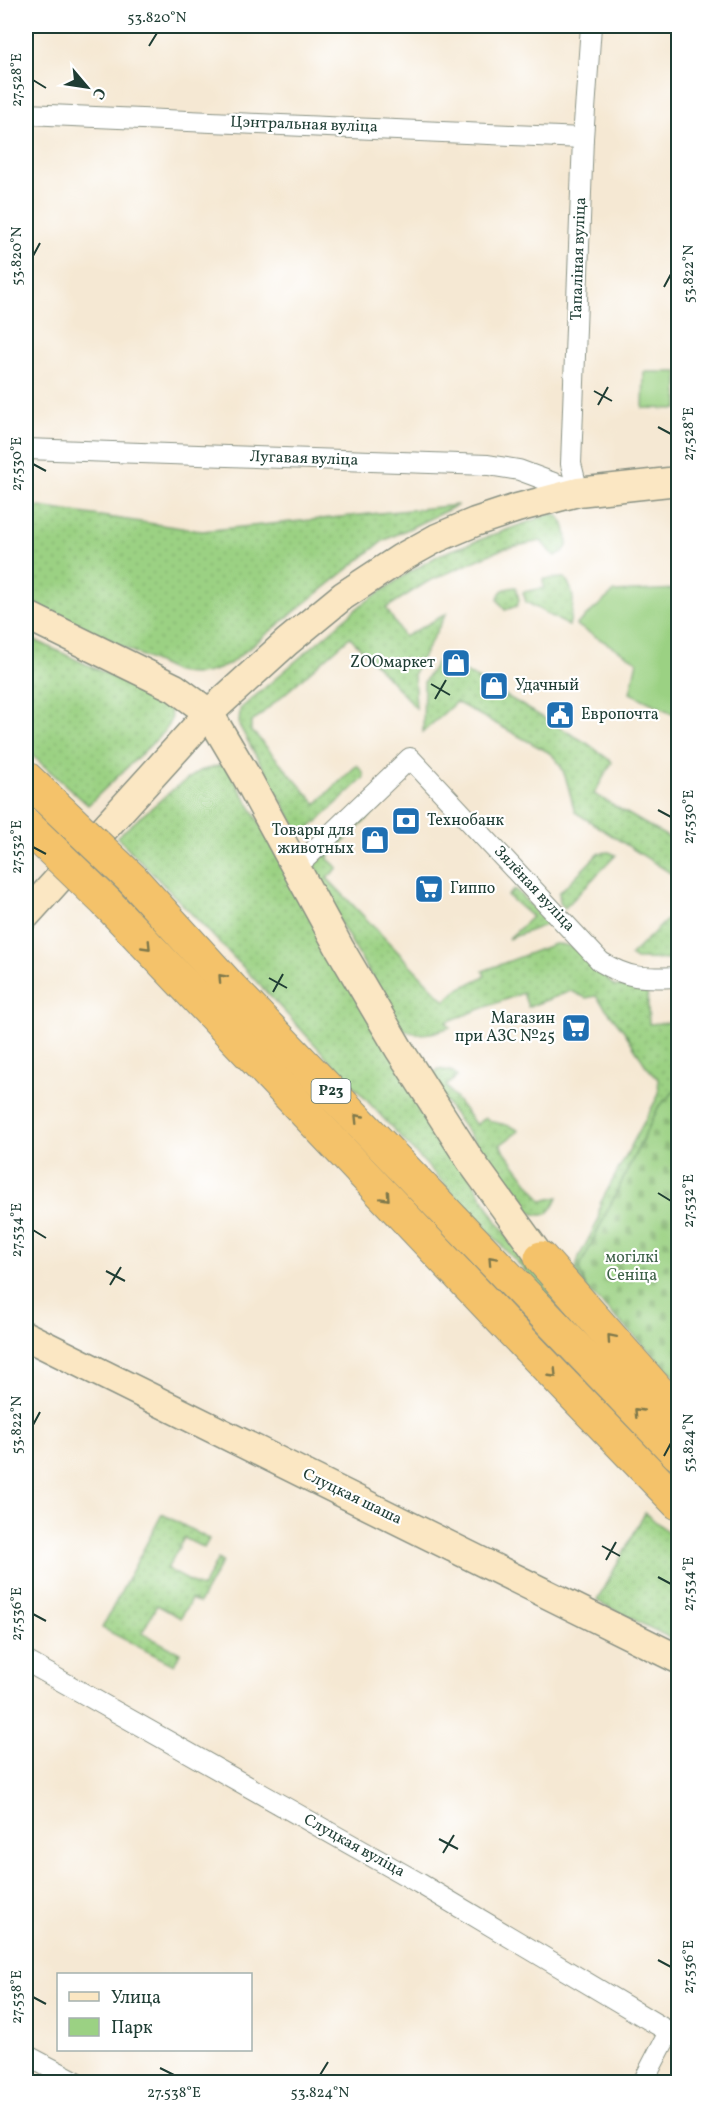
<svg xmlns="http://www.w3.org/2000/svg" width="704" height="2108" font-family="Vollkorn,serif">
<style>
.grass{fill:url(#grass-dots);stroke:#5d875c;stroke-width:1.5}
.cemetery{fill:url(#cemetery-stones);stroke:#5d875c;stroke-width:1.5}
.green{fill:#9bd183;stroke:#5d875c;stroke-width:1.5}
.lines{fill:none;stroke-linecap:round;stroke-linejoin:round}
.street-casing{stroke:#8a9284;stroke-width:22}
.secondary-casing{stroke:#8a9284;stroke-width:31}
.highway-casing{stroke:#8a9284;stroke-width:35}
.street{stroke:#fff;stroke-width:20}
.secondary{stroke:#fbe7c3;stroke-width:28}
.highway{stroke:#f4c26a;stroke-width:33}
.highway-bridge-casing{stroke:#8a9284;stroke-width:35;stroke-linecap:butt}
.highway-bridge{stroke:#f4c26a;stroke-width:33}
.oneway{stroke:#7f794c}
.ticks{fill:none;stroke:#1f3d34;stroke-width:2}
.labels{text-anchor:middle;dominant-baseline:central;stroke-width:4.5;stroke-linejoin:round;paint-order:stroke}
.shield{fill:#fff;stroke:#627771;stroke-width:1.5}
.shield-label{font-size:15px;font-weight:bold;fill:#1f3d34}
.street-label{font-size:16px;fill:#1f3d34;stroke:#fff}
.poi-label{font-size:16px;fill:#1f3d34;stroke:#fff;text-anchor:start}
.park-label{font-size:16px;fill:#3e6248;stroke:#fff}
.neatline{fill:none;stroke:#1f3d34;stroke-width:2}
.ticks-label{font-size:15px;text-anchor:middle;fill:#1f3d34}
</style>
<defs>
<pattern id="grass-dots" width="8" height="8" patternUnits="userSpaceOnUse" patternTransform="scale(1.5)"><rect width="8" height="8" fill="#9bd183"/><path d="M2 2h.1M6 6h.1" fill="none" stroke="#85b472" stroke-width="1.8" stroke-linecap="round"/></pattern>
<pattern id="cemetery-stones" width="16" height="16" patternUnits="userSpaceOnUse" patternTransform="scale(1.5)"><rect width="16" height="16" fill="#9bd183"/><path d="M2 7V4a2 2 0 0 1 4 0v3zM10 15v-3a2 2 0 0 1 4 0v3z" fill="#85b472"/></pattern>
</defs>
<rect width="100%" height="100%" fill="#fff"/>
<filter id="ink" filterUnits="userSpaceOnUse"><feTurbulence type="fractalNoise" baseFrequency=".0167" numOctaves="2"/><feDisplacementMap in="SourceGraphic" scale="12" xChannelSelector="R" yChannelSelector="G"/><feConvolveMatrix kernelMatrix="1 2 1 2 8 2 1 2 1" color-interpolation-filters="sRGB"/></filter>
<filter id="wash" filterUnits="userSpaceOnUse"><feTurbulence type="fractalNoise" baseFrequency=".008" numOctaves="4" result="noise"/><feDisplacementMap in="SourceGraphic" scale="24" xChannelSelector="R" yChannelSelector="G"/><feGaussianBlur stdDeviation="1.35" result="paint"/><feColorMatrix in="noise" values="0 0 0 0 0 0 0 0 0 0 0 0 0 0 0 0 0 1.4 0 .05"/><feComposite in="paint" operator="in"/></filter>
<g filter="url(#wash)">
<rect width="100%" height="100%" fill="#f5e8d3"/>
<!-- grass -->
<g class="grass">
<path d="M26,505L202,531L458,505L383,541L228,665C208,674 198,676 176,672L26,601Z"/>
<path d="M555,514C566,521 567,533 567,546L563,552L555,556L550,552L541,541L502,549L427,582L386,608L404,637L446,614L414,673L416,708L350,637L251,723V732L256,735L316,804L357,765L363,772L364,778L309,829L301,831L297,829L239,725L240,709L361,605L407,574L439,555L547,515Z"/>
<path d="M565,578C577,595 573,607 569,626L526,602L523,592L544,588L543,579Z"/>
<path d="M516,587L519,600L517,606L505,610L498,600C499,589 506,588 516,587Z"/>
<polygon points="26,636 160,699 170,707 171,719 164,732 88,805 26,750"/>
<path d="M440,657L588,744L612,762L594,794L678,843V878L575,812C569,793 566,763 548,752L456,702L423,732L424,682Z"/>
<polygon points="225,764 497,1222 544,1282 678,1428 591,1342 242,966 117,837 176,787 200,771"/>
<path d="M392,795L327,858L338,868L327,878L445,1001L457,990L485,976L483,971L554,944C580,942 597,969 614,986L647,988L649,1024L674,1022V985L678,984V1088L659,1106L579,1269L587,1289L577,1276L576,1269L579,1257L598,1221L600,1204L659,1094L658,1079L646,1066L624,1031L596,996L586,998L571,991L528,1007L523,993L446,1022L450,1027C432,1034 420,1037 402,1029L313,876L317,870L315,864L387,796Z"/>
<polygon points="609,852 616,855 565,908 560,903 559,893 599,853"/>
<polygon points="515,889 548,924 508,939 532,917 508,896"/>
<polygon points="678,909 678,960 636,959 630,956"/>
<path d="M439,1069L453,1072L457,1077L446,1086L476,1125L485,1117C495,1126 509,1122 519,1131L500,1145L542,1201L558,1197C550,1217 543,1219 525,1210L430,1081L432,1074Z"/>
<polygon points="645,1513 678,1540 678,1642 597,1601"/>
<polygon points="162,1514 209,1539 204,1548 184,1538 167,1569 202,1588 218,1559 222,1562 199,1603 191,1599 181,1618 157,1605 142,1633 180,1653 174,1665 102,1628"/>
</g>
<!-- cemetery -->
<polygon class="cemetery" points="678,1088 678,1379 587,1289 579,1269 659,1106"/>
<!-- green -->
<g class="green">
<polygon points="644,372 678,372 678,409 643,408"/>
<polygon points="678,589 678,716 630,693 637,661 576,625 614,592"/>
</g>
</g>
<g filter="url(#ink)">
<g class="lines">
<!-- street casing -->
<g class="street-casing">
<g id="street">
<polyline points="26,114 583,138"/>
<polyline points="26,449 488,465 519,470 578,492"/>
<polyline points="578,492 571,464 583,138 591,26"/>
<path d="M295,866L307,857L410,758L601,962C631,980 645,978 678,977"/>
<polyline points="26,1661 419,1883 678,2037"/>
<polyline points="26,2055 77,2082"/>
<polyline points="643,2082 669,2032"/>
</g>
</g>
<!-- secondary casing -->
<g class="secondary-casing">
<g id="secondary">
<polyline points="26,615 175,688 209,713 245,774 339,947 399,1049 470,1160 541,1258"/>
<polyline points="26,915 209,713 287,642 343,596 401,558 437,538 475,522 517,508 578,492 678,481"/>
<polyline points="26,1336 678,1659"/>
</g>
</g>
<!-- highway casing -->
<g class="highway-casing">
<g id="highway">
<polyline points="26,778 47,798"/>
<polyline points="132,879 232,989 678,1454"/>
<polyline points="107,903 513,1332 678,1503"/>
<polyline points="541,1258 657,1390 678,1412"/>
</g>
</g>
<!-- street -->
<use href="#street" class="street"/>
<!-- secondary -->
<use href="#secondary" class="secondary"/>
<!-- highway -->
<use href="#highway" class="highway"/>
<!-- highway-bridge casing -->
<g class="highway-bridge-casing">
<g id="highway-bridge">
<polyline points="47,798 132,879"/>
<polyline points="26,825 107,903"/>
</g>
</g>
<!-- highway-bridge -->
<use href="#highway-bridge" class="highway-bridge"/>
</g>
<!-- one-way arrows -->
<defs><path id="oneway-chevron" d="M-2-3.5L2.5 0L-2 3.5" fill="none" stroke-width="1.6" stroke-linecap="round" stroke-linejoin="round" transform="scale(1.5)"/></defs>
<g class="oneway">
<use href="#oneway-chevron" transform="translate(147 946) rotate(46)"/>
<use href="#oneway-chevron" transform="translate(222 978) rotate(-132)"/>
<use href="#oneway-chevron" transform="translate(358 1118) rotate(-134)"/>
<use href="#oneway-chevron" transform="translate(386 1197) rotate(47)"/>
<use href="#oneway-chevron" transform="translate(492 1260) rotate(-133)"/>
<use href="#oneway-chevron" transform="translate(611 1338) rotate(-131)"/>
<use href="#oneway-chevron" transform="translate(553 1374) rotate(46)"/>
<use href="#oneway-chevron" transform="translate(638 1412) rotate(-134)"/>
</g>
</g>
<!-- ticks -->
<path class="ticks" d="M149,46L157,33M33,80L46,88M33,256L40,243M664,287L671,274M594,391L612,401M598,405L608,387M658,427L671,434M33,464L46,471M431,684L450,695M435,699L446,680M658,810L671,817M33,847L46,854M269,978L287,988M273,992L283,974M658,1193L671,1201M33,1230L46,1238M106,1271L125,1281M110,1285L121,1267M33,1425L40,1412M664,1456L671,1443M602,1546L620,1556M606,1560L616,1542M658,1577L671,1584M33,1614L46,1621M439,1839L458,1849M443,1853L454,1835M658,1960L671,1967M33,1997L46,2004M160,2068L174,2075M320,2075L328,2062"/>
<!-- icons -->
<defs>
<g id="shop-square" transform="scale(1.5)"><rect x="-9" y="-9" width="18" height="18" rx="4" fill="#1f6fb2" stroke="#fff"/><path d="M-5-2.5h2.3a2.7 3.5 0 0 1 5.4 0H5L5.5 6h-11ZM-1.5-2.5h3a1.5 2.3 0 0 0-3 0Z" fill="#fff"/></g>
<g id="civic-square" transform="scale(1.5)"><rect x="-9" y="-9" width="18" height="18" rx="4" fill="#1f6fb2" stroke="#fff"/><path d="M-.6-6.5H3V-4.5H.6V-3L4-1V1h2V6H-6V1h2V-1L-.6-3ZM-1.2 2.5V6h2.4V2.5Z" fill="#fff"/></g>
<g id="bank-square" transform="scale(1.5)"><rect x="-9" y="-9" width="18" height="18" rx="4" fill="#1f6fb2" stroke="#fff"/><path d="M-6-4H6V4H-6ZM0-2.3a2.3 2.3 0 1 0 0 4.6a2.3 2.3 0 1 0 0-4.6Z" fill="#fff"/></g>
<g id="supermarket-square" transform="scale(1.5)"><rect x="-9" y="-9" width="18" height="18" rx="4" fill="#1f6fb2" stroke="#fff"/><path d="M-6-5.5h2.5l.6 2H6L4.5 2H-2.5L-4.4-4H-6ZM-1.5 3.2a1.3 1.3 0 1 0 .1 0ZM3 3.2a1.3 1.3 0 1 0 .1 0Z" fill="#fff"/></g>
</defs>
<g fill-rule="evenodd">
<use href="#shop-square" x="456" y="663"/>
<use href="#shop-square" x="494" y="686"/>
<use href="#civic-square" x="560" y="715"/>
<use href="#bank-square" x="406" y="821"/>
<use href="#shop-square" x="375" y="840"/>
<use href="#supermarket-square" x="429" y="889"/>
<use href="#supermarket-square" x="576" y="1028"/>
</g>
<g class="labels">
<!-- shield labels -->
<rect class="shield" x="311.5" y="1079" width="39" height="24" rx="4.5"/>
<g class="shield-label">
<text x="331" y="1091">Р23</text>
</g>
<!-- street labels -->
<g class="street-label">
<text transform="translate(304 125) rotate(2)">Цэнтральная вуліца</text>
<text transform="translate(579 259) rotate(-88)">Тапаліная вуліца</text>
<text transform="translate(304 459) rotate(2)">Лугавая вуліца</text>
<text transform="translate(534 889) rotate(47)">Зялёная вуліца</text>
<text transform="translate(352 1497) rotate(26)">Слуцкая шаша</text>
<text transform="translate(354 1846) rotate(29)">Слуцкая вуліца</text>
</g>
<!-- poi labels -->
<g class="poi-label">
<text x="435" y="663" text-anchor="end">ZOOмаркет</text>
<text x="515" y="686">Удачный</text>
<text x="581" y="715">Европочта</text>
<text x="427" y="821">Технобанк</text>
<text x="354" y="831" text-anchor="end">Товары для<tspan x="354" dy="18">животных</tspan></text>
<text x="450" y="889">Гиппо</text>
<text x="555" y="1019" text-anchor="end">Магазин<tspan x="555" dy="18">при АЗС №25</tspan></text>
</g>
<!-- park labels -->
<g class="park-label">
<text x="632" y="1258">могілкі<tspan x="632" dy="18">Сеніца</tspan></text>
</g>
</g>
<!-- margin -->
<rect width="704" height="2108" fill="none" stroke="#fff" stroke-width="66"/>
<!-- legend -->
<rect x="57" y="1973" width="195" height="78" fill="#ffffff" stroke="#a5b1ae" stroke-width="1.5"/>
<rect x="69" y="1992" width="30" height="9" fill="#fbe7c3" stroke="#a5b1ae" stroke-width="1.5"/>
<text x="111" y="2003" font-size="18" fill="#1f3d34">Улица</text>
<rect x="69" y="2018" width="30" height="18" fill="#9bd183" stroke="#a5b1ae" stroke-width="1.5"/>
<text x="111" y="2033" font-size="18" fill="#1f3d34">Парк</text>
<!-- north arrow -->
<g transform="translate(87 87) rotate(119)" stroke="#ffffff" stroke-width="4.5" paint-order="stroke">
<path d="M0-4.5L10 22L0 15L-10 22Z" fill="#1f3d34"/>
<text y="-9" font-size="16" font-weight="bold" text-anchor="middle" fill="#1f3d34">С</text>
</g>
<rect x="33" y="33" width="638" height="2042" class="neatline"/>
<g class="ticks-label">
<text x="157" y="22">53.820°N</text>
<text transform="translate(16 80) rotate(-90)" y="5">27.528°E</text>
<text transform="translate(16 256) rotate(-90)" y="5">53.820°N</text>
<text transform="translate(688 274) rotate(-90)" y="5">53.822°N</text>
<text transform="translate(688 434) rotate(-90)" y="5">27.528°E</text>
<text transform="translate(16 464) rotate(-90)" y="5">27.530°E</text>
<text transform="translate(688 817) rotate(-90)" y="5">27.530°E</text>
<text transform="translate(16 847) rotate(-90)" y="5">27.532°E</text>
<text transform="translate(688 1201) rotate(-90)" y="5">27.532°E</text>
<text transform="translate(16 1230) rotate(-90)" y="5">27.534°E</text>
<text transform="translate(16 1425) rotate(-90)" y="5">53.822°N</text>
<text transform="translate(688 1443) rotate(-90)" y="5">53.824°N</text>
<text transform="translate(688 1584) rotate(-90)" y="5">27.534°E</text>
<text transform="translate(16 1614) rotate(-90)" y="5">27.536°E</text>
<text transform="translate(688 1967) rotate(-90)" y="5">27.536°E</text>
<text transform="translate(16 1997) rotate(-90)" y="5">27.538°E</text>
<text x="174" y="2097">27.538°E</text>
<text x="320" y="2097">53.824°N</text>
</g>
</svg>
